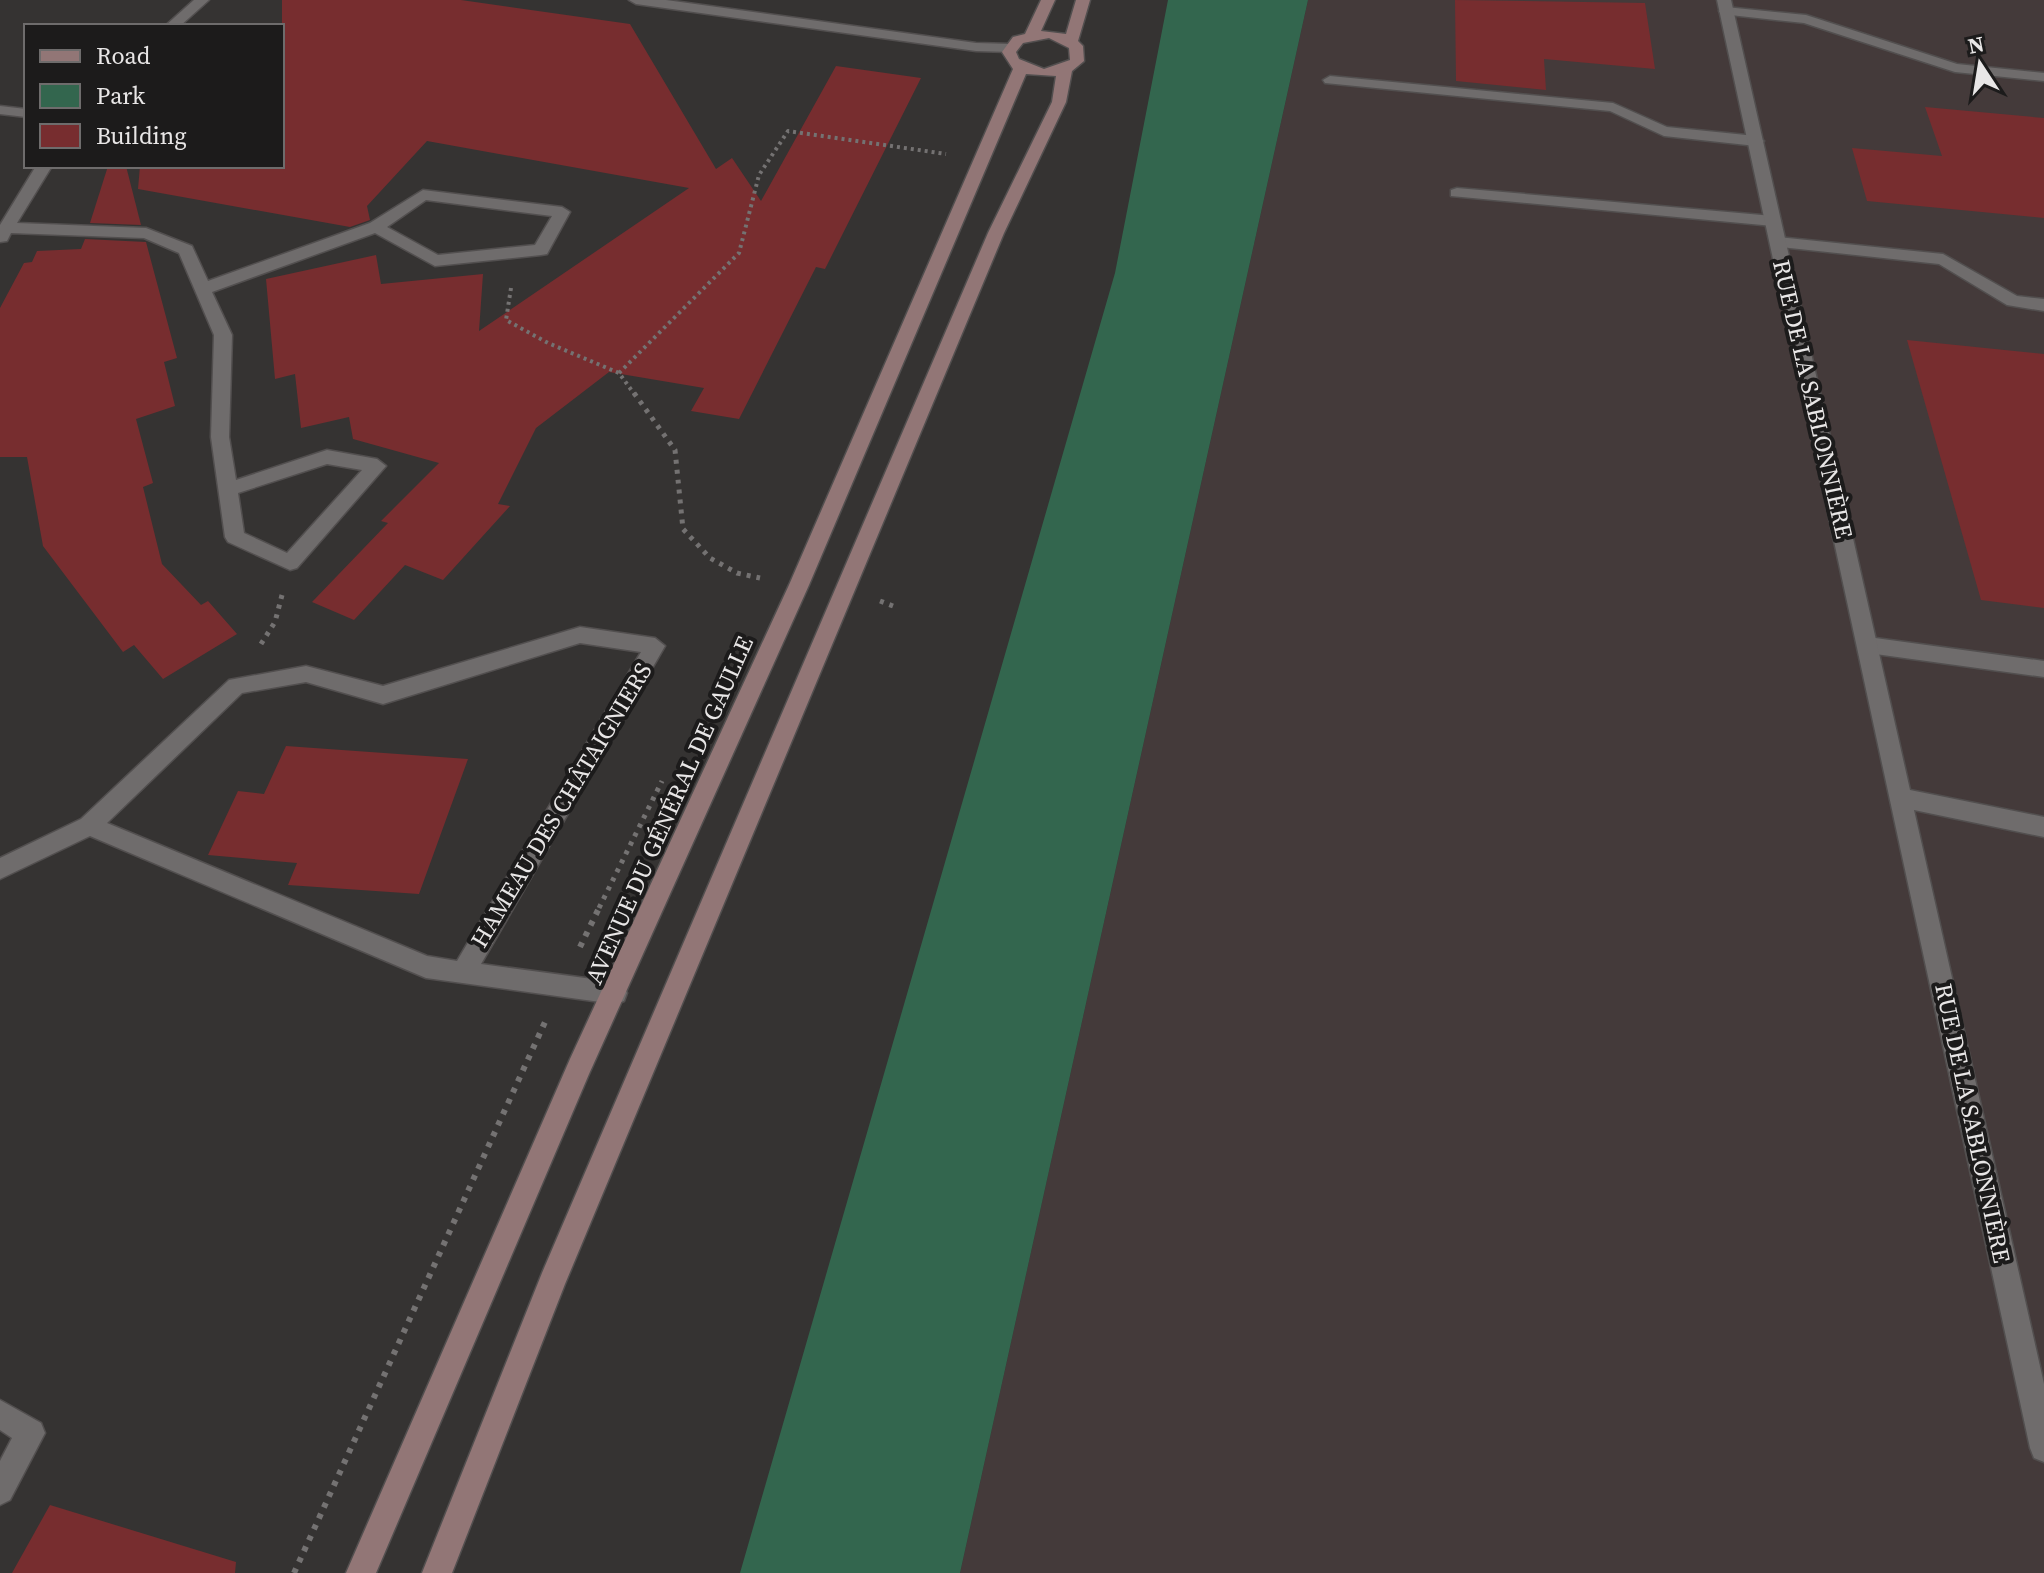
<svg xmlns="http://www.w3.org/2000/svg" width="2044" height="1573" font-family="'Source Serif 4',serif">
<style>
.built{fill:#443a3a}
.green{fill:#33664e}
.building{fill:#772d2f}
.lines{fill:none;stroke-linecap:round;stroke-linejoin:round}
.service-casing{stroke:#524f4f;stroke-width:3}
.minor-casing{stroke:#524f4f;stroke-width:3}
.secondary-casing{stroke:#524f4f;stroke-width:3}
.path-far2{stroke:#747272;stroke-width:4;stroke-dasharray:3 4;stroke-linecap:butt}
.path-far1{stroke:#747272;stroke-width:5;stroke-dasharray:4 6;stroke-linecap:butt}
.path{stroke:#747272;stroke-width:6;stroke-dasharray:5 7;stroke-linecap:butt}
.service{fill:#6f6c6c;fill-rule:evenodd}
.minor{fill:#6f6c6c;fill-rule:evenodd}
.secondary{fill:#927676;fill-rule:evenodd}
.labels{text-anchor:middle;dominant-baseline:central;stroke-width:8;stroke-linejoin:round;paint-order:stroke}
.street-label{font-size:24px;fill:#e8e6e6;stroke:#1c1b1b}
</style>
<rect width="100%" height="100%" fill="#353332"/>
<!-- built -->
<polygon class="built" points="1308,0 2044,0 2044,1573 960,1573"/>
<!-- green -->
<polygon class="green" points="1168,0 1308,0 960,1573 740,1573 1115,273"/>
<!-- building -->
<g class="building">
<polygon points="282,0 461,0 630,24 716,169 732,158 761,201 836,66 921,78 825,269 816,267 739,419 691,411 704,388 609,372 536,428 498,504 510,506 443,580 405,565 354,620 312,602 388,523 381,521 439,463 353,439 349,417 301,428 295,374 275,379 266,279 376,255 381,284 483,274 479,331 689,188 427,141 367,206 370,220 350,227 138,189 140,166 282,166"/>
<polygon points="1455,0 1645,3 1655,69 1544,59 1546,90 1456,81"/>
<polygon points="1925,107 2044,118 2044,218 1867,201 1852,148 1942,156"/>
<polygon points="108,166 126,166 141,225 90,223"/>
<polygon points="85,239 146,242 177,358 164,362 175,406 136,419 153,483 143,487 162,564 201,605 208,601 237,634 163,679 134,645 123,652 43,546 27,457 0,457 0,308 24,263 32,262 37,251 81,249"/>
<polygon points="1907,340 2044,354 2044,608 1981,600"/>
<polygon points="286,746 468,759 419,894 288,885 297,863 208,855 238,791 264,794"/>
<polygon points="50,1505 236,1562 235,1573 12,1573"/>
</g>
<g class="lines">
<!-- service casing -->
<g class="service-casing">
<g id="service">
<polygon points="1726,7 1806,15 1957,64 2044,73 2044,81 1955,72 1804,23 1721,14 1719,11"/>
<polygon points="1330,76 1613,103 1667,127 1756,136 1764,141 1756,146 1664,136 1610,111 1325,83 1323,80"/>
<polygon points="1457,188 1773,216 1781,221 1773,226 1451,196 1451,190"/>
<polygon points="1778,237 1943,254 2017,296 2044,299 2044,311 2007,305 1939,264 1772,246 1772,238"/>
<polygon points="1868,637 2044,661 2044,677 1868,653 1858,645"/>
<polygon points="0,1400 41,1423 45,1433 10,1500 0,1505 0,1461 12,1438 0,1430"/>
</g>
</g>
<!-- minor casing -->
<g class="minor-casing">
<g id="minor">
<polygon points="194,0 209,0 180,26 165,26"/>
<polygon points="629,0 666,0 976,43 1011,44 1018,48 1011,52 976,51 636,4"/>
<polygon points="1717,0 1731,0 1910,790 2044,817 2044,837 1914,810 2044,1384 2044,1462 2034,1458 2030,1448"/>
<polygon points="0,106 26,109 26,117 0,114"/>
<path d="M36,166H52L17,223L146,228L192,246L208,281L370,223L423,190L562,207L570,212L547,254L541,255L435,266L375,233L212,292L232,335L229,437L236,480L327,450L377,459L386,466L297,568L290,570L228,542L225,537L211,437L214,335L179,253L144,238L11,233L7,241L0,242V225ZM426,200L552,216L535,245L438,255L387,227ZM327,464L362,470L287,553L244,533L238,493Z"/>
<path d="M580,627L655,638L665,646L481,964L615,982L624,985L627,993L624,1001L615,1004L426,978L90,836L0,879V858L81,819L229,680L306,666L383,686ZM580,643L641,652L457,961L427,956L107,823L242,693L306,682L383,704Z"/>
</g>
</g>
<!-- secondary casing -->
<g class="secondary-casing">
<path id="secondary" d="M1041,0H1055L1041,31L1066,34L1076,0H1090L1078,41L1083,46L1084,61L1072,71L1066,102L1004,233L565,1284L452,1573H422L542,1273L988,233L1052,102L1056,76L1026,74L809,585L589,1074L376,1573H346L570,1059L789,585L1013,69L1002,52L1013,37L1025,34ZM1049,38L1069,48L1070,60L1044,69L1019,59L1016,52L1023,43Z"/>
</g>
<!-- path-far2 -->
<g class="path-far2">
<polyline points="511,288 506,320 548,343 619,373 635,395"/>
<polyline points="619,373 739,253 759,175 788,131 946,154"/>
</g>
<!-- path-far1 -->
<g class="path-far1">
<polyline points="634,393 675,450 683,529 710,558 737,573 760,578"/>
<polyline points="880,601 893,606"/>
<polyline points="261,644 275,622 282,595"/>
<polyline points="599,908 662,781"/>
</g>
<!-- path -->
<g class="path">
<polyline points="580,947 600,906"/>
<polyline points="294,1573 545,1022"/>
</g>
<!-- service -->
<use href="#service" class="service"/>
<!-- minor -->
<use href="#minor" class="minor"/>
<!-- secondary -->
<use href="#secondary" class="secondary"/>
</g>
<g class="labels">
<!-- street labels -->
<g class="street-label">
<text transform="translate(1813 399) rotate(77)">RUE DE LA SABLONNIÈRE</text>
<text transform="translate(561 805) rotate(-59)">HAMEAU DES CHÂTAIGNIERS</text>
<text transform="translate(669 810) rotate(-66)">AVENUE DU GÉNÉRAL DE GAULLE</text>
<text transform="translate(1973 1123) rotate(78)">RUE DE LA SABLONNIÈRE</text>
</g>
</g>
<!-- legend -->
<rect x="24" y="24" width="260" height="144" fill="#1c1b1b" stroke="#6e6c6c" stroke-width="2"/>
<rect x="40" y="50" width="40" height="12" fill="#927676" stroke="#6e6c6c" stroke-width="2"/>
<text x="96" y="64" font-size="24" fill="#e8e6e6">Road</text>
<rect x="40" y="84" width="40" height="24" fill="#33664e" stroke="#6e6c6c" stroke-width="2"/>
<text x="96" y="104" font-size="24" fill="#e8e6e6">Park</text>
<rect x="40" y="124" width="40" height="24" fill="#772d2f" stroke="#6e6c6c" stroke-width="2"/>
<text x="96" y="144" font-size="24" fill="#e8e6e6">Building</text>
<!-- north arrow -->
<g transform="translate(1980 64) rotate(348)" stroke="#1c1b1b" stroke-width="6" paint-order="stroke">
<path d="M0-6L14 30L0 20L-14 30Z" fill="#e8e6e6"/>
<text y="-12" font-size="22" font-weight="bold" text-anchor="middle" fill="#e8e6e6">N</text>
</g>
</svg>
